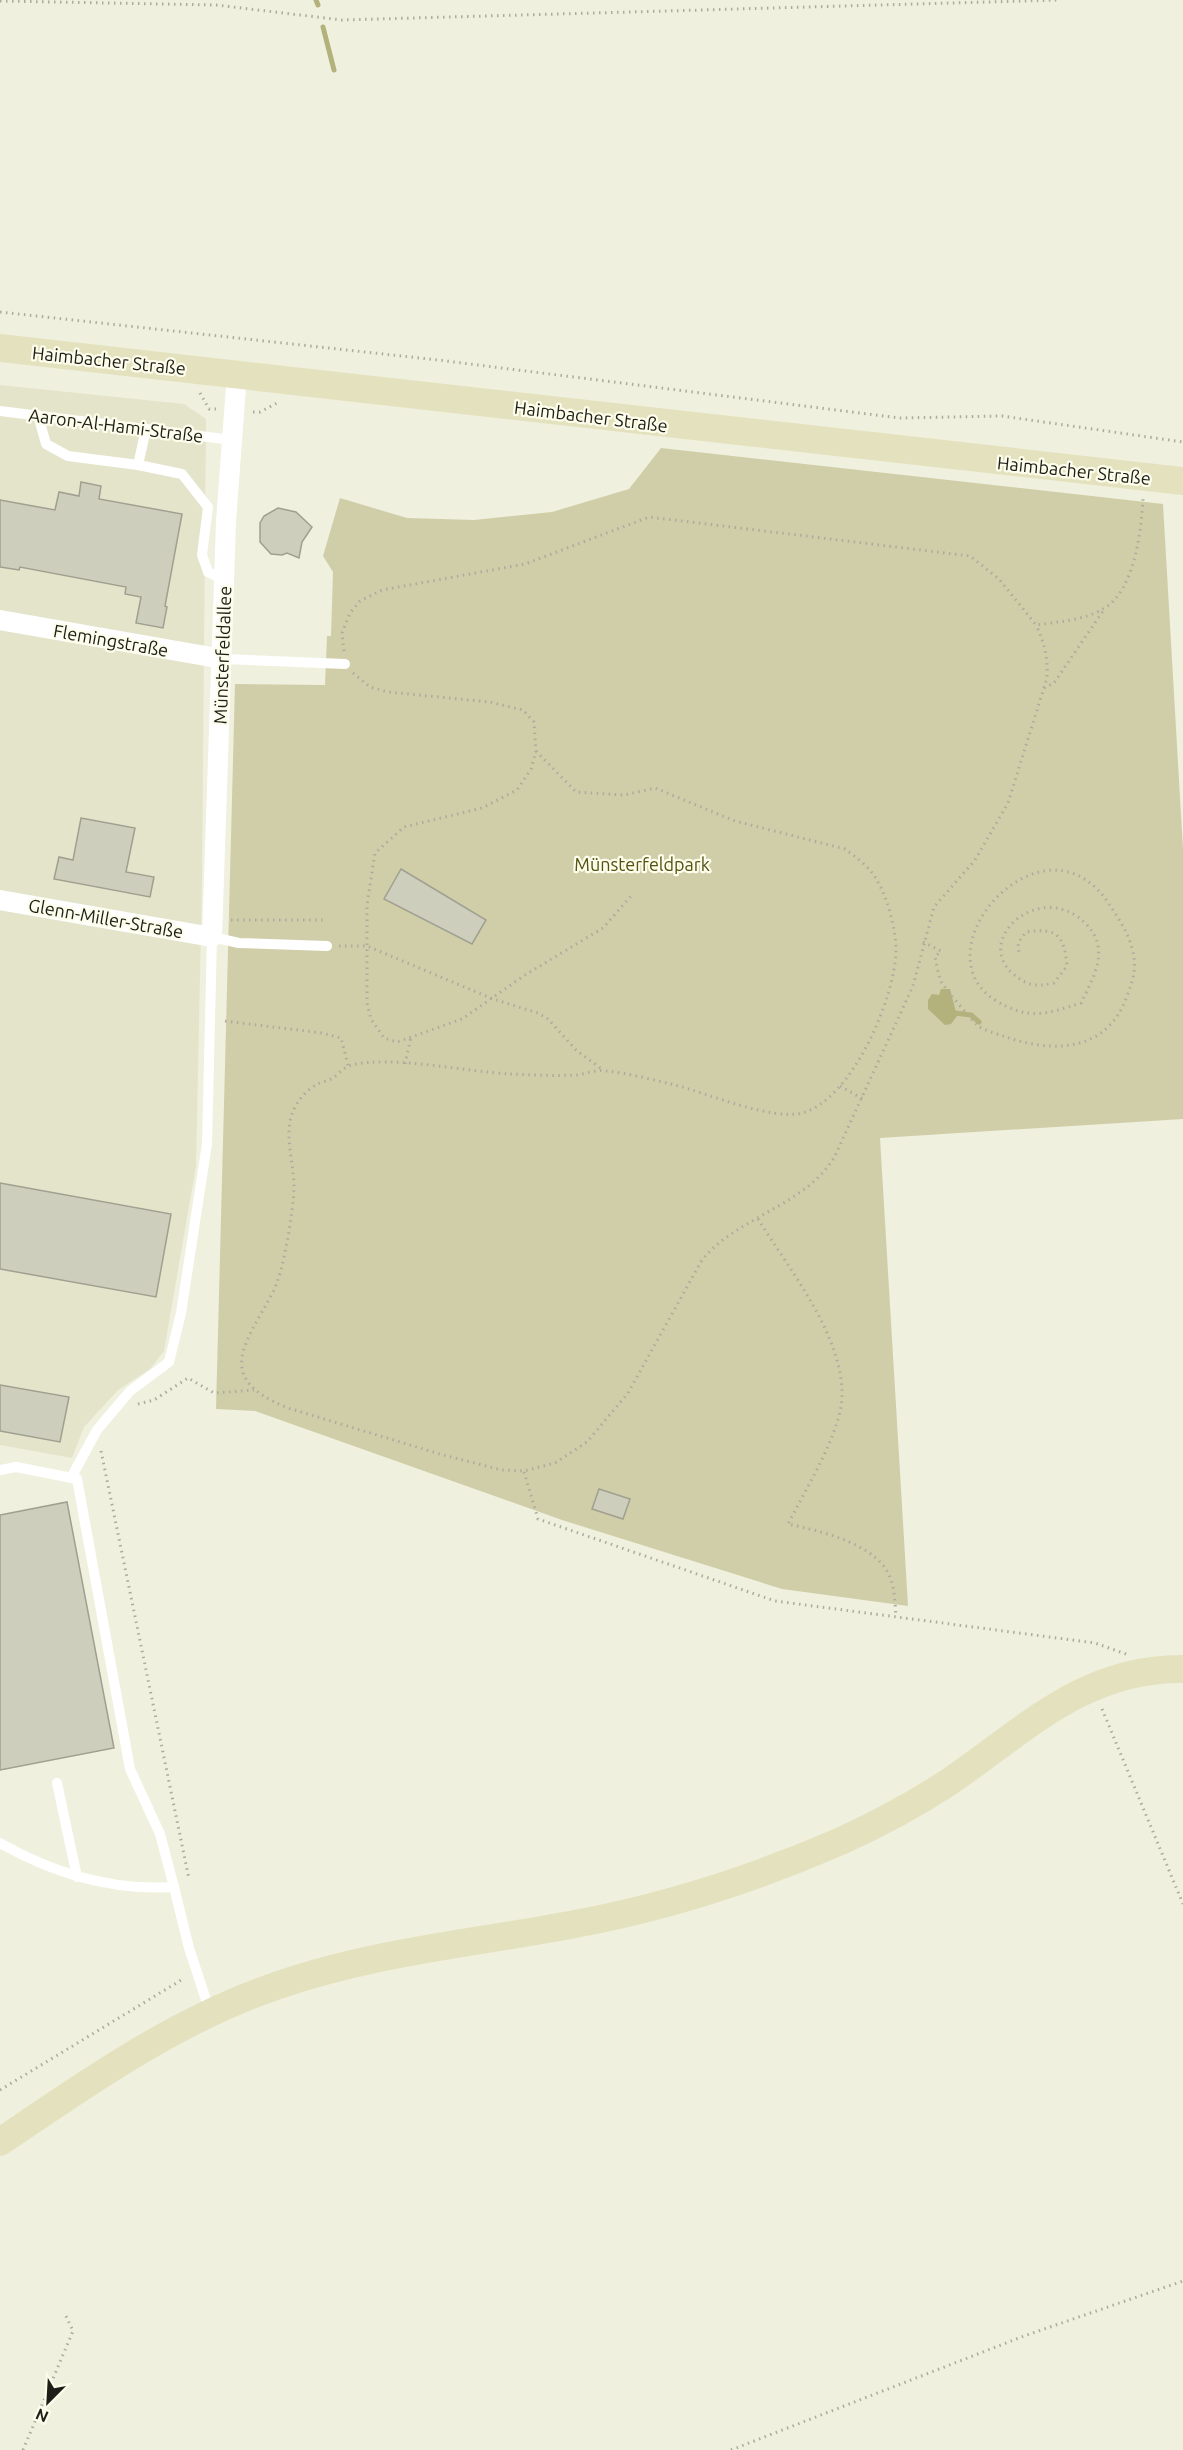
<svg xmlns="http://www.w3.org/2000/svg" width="1183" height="2450" font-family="Ubuntu,sans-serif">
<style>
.built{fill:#e4e4cb}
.green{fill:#d0cea8}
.water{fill:#b3b17c}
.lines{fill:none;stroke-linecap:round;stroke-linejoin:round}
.stream{stroke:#b3b17c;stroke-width:5}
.building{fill:#cecebd;stroke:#a0a090;stroke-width:1.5}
.path{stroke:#acac9e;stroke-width:3;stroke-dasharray:1.5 4.5;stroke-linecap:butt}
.lane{stroke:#fff;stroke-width:10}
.street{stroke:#fff;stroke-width:20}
.secondary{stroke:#e4e2be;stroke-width:28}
.labels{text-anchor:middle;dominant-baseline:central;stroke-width:4.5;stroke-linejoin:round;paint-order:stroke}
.street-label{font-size:18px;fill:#1e1e18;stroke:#fdfdeb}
.park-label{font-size:18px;fill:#535011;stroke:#fdfdeb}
</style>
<rect width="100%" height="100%" fill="#f0f0de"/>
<!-- built -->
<polygon class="built" points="0,385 184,404 206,419 202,881 196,1166 164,1351 150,1369 118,1390 84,1427 72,1458 0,1445"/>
<!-- green -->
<polygon class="green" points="661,448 1163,504 1183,849 1183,1119 880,1138 908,1606 782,1589 562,1520 255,1411 216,1409 235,684 325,685 327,636 331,636 333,572 323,556 340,498 407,518 474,520 552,512 629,489"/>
<!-- water -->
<polygon class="water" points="941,989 950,989 957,1016 951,1024 945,1025 928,1009 928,1000 932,994 939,995"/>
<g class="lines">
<!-- stream -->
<g class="stream">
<polyline points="316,0 318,5"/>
<polyline points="323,27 334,70"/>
<polyline points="955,1013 971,1015 979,1022"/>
</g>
</g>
<!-- building -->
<g class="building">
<polygon points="81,482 101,486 99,499 182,514 165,606 167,607 163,628 136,623 141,597 125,594 126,587 20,567 19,570 0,567 0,500 55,510 59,492 79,496"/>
<polygon points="278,508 296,512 312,527 302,542 299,558 287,553 282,555 271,554 260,542 260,523 264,516"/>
<polygon points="81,818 135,828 126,872 154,877 150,897 54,879 59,857 73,860"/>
<polygon points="401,869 486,920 472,944 384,899"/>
<polygon points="0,1183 171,1214 156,1297 0,1269"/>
<polygon points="0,1385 69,1397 60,1442 0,1431"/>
<polygon points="599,1489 630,1499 623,1519 592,1509"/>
<polygon points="67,1502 114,1748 0,1770 0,1515"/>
</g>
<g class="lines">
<!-- path -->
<g class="path">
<polyline points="0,1 216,5 342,20 1060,0"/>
<polyline points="0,312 438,360 900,418 1002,416 1183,442"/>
<polyline points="200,393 209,409 216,409"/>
<polyline points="253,412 260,412 277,403"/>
<path d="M344,651L342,633L350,613L360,601L382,590L525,564L649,517L970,556L999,579L1036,625C1057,622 1085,620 1103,609C1135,591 1141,531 1143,499"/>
<polyline points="353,673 370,687 388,692 490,702 523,710 534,722 536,751 531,769 517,790 482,808 404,827 375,853 367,905 367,1003 371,1019 384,1038 397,1042 462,1019 525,975 603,928 631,896"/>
<polyline points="1044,688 1054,683 1103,611"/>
<path d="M536,751L576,792L624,795L655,788L735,821L845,849C856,857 867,865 875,877C887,895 896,929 896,951C895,998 852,1100 802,1113C773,1121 706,1093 675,1085C653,1080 629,1073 606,1071C596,1069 586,1074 577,1075C555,1076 533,1075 511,1074C467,1072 392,1055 352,1065C344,1066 339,1074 333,1078C328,1081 321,1082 316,1085C305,1091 295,1103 291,1117C285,1138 294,1165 294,1188C293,1212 284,1271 273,1292C245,1345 213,1378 288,1408L443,1455L502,1470L524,1471L555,1463L587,1442L628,1393L702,1260C738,1216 803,1207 834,1158L913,986L934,907L975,860L1008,803L1047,678C1048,658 1045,644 1036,625"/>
<polyline points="231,920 326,920"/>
<path d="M923,942L941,951L935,957C937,965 938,976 942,983C948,992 970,1018 977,1025C984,1031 998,1034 1006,1037C1055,1054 1108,1051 1127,996C1134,978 1137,967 1132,948C1128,932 1118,918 1109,904C1044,805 916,950 995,1000C1029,1021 1046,1014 1081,1003C1093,978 1110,951 1088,926C1044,877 973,937 1012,973C1027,986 1036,987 1054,983L1067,966C1064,936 1058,927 1026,932L1018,943L1019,953"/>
<polyline points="339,946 367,946 493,999 538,1013 548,1019 576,1050 603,1070"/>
<polyline points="225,1021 322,1033 341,1038 348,1065"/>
<polyline points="405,1064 411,1037"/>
<polyline points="840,1086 863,1099"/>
<path d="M758,1219C790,1271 857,1352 839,1416C828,1454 806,1489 788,1524C820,1531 880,1544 891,1580C895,1591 895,1605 896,1617"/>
<polyline points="138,1404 154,1400 188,1378 214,1393 254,1390"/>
<polyline points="101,1451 189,1879"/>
<polyline points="524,1472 538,1519 775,1601 1095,1643 1126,1654"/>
<polyline points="1102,1709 1183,1904"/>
<polyline points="0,2090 183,1979"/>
<polyline points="23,2450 73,2331 65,2314"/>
<polyline points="731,2450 1024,2336 1183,2281"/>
</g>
<!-- lane -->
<g class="lane">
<polyline points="0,411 232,440"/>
<polyline points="38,415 46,444 68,456 138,465 146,429"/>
<polyline points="138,465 182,474 208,507 202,555 208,572 224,580"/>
<polyline points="223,659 345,664"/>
<polyline points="0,1470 16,1467 77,1479 130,1769 160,1834 174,1887"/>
<polyline points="71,1478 97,1430 130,1391 169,1362 181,1313 207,1144 212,937 239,943 327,946"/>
<polyline points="57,1783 77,1877"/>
<path d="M0,1843C53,1873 112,1891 174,1887L189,1948L210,2012"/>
</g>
<!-- street -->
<g class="street">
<polyline points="0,620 223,659"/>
<polyline points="0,900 212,937 226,522 237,373"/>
</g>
<!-- secondary -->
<g class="secondary">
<polyline points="0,348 1183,481"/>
<path d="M0,2142C87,2083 176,2020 276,1986C372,1952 476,1943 575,1924C666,1907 756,1878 841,1841C878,1824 914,1805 949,1782C1025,1730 1084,1668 1183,1669"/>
</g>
</g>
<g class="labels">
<!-- street labels -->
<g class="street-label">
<text transform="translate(109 360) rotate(6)">Haimbacher Straße</text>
<text transform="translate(591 416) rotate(7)">Haimbacher Straße</text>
<text transform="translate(116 425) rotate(7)">Aaron-Al-Hami-Straße</text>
<text transform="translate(1074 470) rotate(6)">Haimbacher Straße</text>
<text transform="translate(111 640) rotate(10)">Flemingstraße</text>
<text transform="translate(222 655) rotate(-88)">Münsterfeldallee</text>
<text transform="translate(106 918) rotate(10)">Glenn-Miller-Straße</text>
</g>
<!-- park labels -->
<g class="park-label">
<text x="642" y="864">Münsterfeldpark</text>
</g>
</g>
<!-- north arrow -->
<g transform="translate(48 2402) rotate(204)" stroke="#fdfdeb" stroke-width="4.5" paint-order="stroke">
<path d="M0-4.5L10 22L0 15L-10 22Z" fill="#1e1e18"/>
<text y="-9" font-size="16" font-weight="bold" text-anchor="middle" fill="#1e1e18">N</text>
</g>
</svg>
